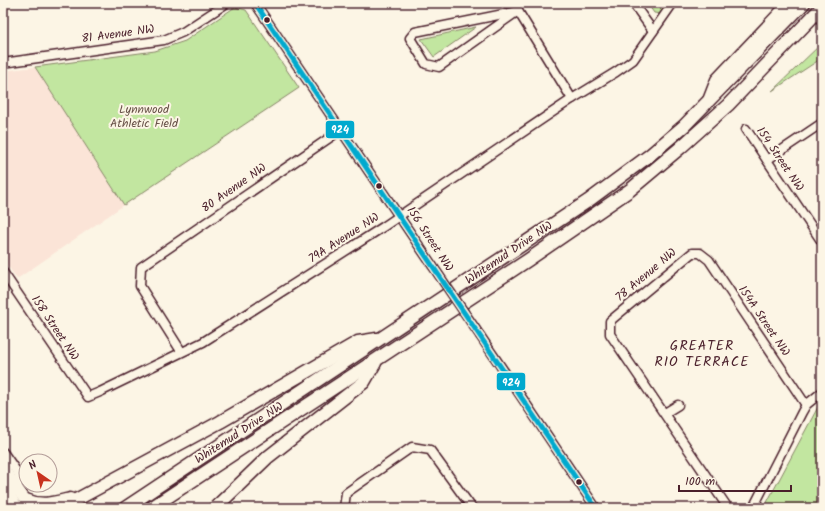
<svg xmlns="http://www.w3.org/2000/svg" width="825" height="511" font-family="Kalam,sans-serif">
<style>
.built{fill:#fbe4d7}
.green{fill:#c2e6a0;stroke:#868266}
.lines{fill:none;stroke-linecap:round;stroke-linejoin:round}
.minor-casing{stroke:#4a1f2b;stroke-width:11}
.major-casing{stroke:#4a1f2b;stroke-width:14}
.highway-casing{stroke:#4a1f2b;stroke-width:15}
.minor{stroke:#fcf5e5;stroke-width:8}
.major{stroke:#fcf5e5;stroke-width:11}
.highway{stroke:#fcf5e5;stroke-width:12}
.minor-bridge-casing{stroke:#4a1f2b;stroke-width:11;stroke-linecap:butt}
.minor-bridge{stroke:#fcf5e5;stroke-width:8}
.bus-1-casing{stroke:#fcf5e5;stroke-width:8}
.bus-1{stroke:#00a9ce;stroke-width:5}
.bus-dot{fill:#4a1f2b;stroke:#fcf5e5;stroke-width:1.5}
.labels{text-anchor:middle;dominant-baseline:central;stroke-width:4;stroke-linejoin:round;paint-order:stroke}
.street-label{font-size:12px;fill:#4a1f2b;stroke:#fcf5e5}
.park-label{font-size:12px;fill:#685148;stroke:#fcf5e5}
.quarter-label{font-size:14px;letter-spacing:1px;fill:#4a1f2b;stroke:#fcf5e5}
.line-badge{stroke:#fcf5e5;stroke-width:1.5}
.badge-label{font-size:11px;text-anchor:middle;font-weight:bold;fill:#fff}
</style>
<rect width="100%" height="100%" fill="#fcf5e5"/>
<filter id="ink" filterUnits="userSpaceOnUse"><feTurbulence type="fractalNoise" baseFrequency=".025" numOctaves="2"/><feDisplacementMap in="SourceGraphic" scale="8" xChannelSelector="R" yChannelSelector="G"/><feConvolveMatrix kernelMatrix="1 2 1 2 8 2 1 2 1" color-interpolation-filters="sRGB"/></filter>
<g filter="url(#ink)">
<!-- built -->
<polygon class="built" points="35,67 124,205 17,279 3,259 3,71"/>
<!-- green -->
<g class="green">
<polygon points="647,3 670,3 661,14 654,13"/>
<polygon points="235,7 246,10 299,88 124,205 35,67 155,51 185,41"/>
<polygon points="476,27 434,57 421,39"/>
<polygon points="822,43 822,58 772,91"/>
<polygon points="818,407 822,412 822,508 764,508"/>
</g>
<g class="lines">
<!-- minor casing -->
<g class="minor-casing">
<g id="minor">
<polyline points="255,3 432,265"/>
<polyline points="517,3 518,11 572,99"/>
<polyline points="633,3 653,31"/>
<polygon points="518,11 439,67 426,64 410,38 415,32"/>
<polyline points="3,63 164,40 183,32 227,3"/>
<polyline points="746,129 822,242"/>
<polyline points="767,160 822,123"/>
<polyline points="3,272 88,397 100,392 203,342 383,227 572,99 616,72 633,60 673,3"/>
<polyline points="481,337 596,508"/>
<polyline points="181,351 140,286 141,267 341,130"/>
<polyline points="665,413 678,405"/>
<polyline points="3,452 19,475 18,490"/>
<polyline points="344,508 346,493 412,447 430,450 472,508"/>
<polyline points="728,508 610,334 610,321 692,253 700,253 709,260 806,405"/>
<polyline points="753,508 802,412 806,405 822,392"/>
</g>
</g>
<!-- major casing -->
<g class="major-casing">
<g id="major">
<polyline points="3,468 30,507"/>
<polyline points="3,484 17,508"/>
</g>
</g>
<!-- highway casing -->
<g class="highway-casing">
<g id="highway">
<polyline points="710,98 717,80 790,3"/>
<path d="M26,500C42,507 54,503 70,499"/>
<polyline points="61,508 220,422 358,342 377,339"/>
<polyline points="125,508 588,201 650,155 684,126 804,3"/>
<polyline points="151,508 528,260 630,190 680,148 728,105 822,7"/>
<polyline points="215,508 268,457 364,382 375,363"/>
</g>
</g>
<!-- minor -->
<use href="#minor" class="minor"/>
<!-- major -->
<use href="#major" class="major"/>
<!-- highway -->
<use href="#highway" class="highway"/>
<!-- minor-bridge casing -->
<g class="minor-bridge-casing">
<polyline id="minor-bridge" points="432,265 481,337"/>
</g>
<!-- minor-bridge -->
<use href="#minor-bridge" class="minor-bridge"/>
<!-- bus-1 casing -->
<g class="bus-1-casing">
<polyline id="bus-1" points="255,3 596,508"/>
</g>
<!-- bus-1 -->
<use href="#bus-1" class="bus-1"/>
</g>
</g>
<!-- markers -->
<g class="bus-dot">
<circle cx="267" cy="20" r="3.5"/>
<circle cx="379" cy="186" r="3.5"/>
<circle cx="579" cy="482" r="3.5"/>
</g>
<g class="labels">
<!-- street labels -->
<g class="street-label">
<text transform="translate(118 34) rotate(-8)">81 Avenue NW</text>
<text transform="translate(780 159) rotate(56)">154 Street NW</text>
<text transform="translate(234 188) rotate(-35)">80 Avenue NW</text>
<text transform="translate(344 238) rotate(-33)">79A Avenue NW</text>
<text transform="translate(430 239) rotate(57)">156 Street NW</text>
<text transform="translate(509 253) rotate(-34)">Whitemud Drive NW</text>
<text transform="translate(646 275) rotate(-40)">78 Avenue NW</text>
<text transform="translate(764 321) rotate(56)">154A Street NW</text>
<text transform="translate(55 328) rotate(56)">158 Street NW</text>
<text transform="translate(239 433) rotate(-33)">Whitemud Drive NW</text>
</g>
<!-- park labels -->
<g class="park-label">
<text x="144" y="109">Lynnwood<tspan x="144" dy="14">Athletic Field</tspan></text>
</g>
<!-- quarter labels -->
<g class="quarter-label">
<text x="702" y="346">GREATER<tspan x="702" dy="16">RIO TERRACE</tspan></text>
</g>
</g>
<g class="line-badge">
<rect x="325" y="120" width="30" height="19" rx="4" fill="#00a9ce"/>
<rect x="496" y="372" width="30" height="19" rx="4" fill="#00a9ce"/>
</g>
<g class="badge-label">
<text x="340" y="133">924</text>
<text x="511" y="386">924</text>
</g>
<!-- margin -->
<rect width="825" height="511" fill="none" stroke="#fcf5e5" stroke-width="16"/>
<rect x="8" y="8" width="809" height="495" fill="none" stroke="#4a1f2b" stroke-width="1.5" filter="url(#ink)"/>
<!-- north arrow -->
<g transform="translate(38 473) rotate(326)"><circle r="19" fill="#fcf5e5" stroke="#b59f9b"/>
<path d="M0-3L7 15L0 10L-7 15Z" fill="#c8321e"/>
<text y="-6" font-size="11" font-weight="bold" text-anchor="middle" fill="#4a1f2b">N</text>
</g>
<!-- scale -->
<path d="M679 485v6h112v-6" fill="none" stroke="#4a1f2b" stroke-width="2"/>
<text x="685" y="485" font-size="12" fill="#4a1f2b" stroke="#fcf5e5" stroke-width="3" paint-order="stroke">100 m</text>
</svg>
